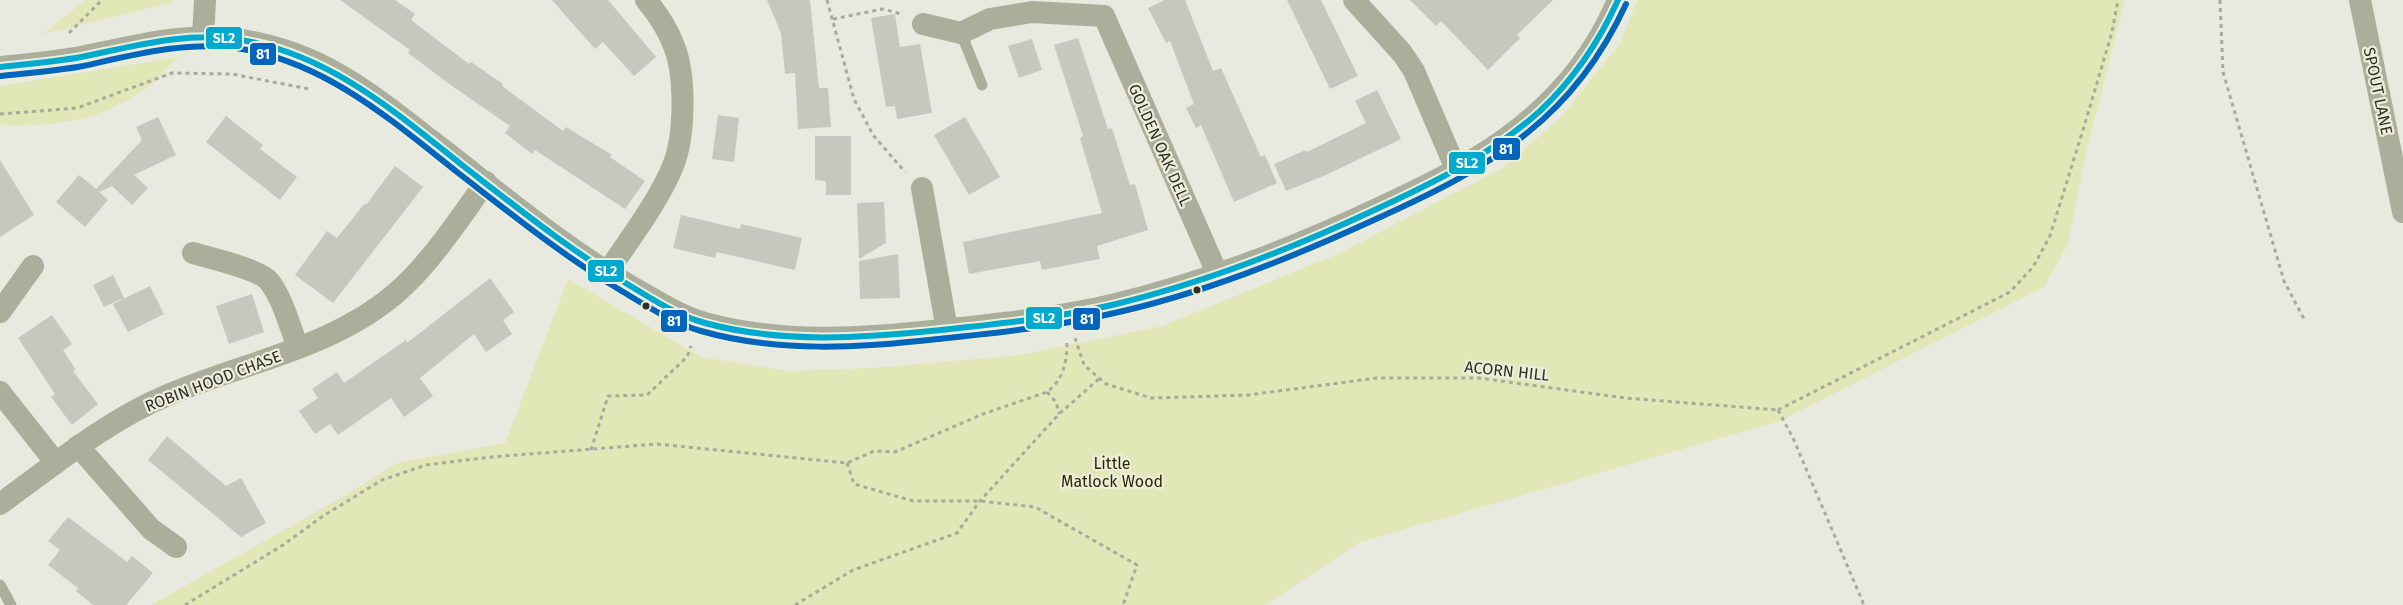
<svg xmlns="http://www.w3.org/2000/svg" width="2403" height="605" font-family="'Fira Sans',sans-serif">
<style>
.green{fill:#e2e7b7}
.building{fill:#c6c8c0}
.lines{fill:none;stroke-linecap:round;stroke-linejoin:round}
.path{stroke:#a8aa9c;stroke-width:3;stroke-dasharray:4 4;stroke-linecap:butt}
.lane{stroke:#acae9c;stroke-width:11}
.street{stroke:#acae9c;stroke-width:22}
.bus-1-casing{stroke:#eceedb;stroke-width:10}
.bus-2-casing{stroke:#eceedb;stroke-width:10}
.bus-1{stroke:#00a9ce;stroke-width:6}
.bus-2{stroke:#0065bd;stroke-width:6}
.bus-dot{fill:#2f2f28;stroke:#eceedb;stroke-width:2}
.labels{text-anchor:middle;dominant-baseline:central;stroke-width:4.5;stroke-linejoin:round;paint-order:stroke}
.street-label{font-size:16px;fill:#2f2f28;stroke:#eceedb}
.park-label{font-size:16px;fill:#2a2c00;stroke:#eceedb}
.line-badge{stroke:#eceedb;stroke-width:2}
.badge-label{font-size:14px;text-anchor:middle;font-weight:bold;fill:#fff}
</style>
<rect width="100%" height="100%" fill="#e8eadf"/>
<!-- green -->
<g class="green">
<polygon points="85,0 173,0 170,3 43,34"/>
<polygon points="1637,0 2125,0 2086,153 2068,244 2044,287 1780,421 1360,542 1265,605 151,605 346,495 397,463 505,443 568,279 701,357 788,371 873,368 1020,355 1162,326 1340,253 1502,168 1560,118 1621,42"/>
<path d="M178,57C167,67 157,80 145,89C103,120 51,128 0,125V86Z"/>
</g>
<!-- building -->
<g class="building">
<polygon points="340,0 395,0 415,14 411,20 469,64 471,62 503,84 502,86 563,131 566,127 612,155 610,157 645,181 625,209 535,150 532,154 505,133 510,126 452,86 408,53 410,50"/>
<polygon points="552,0 608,0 656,57 634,76 603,42 595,49"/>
<polygon points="767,0 810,0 819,88 828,88 831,127 798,129 795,73 785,74 781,33"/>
<polygon points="1165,0 1185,0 1213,71 1221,68 1261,157 1265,155 1277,183 1234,202 1201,125 1196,128 1186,108 1194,104 1170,41 1166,43 1148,8"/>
<polygon points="1287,0 1321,0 1358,76 1330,89"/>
<polygon points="1410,0 1553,0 1517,35 1520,38 1488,70 1441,21 1436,26"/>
<polygon points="895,14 900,47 920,44 932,113 897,119 895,106 886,107 871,18"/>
<polygon points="1078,38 1108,129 1112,128 1130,185 1135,184 1148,230 1097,246 1100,259 1042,270 1040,261 969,274 963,242 1102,213 1080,138 1083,136 1054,45"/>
<polygon points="1032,39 1042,70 1019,78 1008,46"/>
<polygon points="1377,90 1401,139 1326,175 1286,191 1274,164 1306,150 1307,152 1366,123 1355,101"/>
<polygon points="718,115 739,118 734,162 712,159"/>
<polygon points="226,116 263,145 260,149 297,177 280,200 206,142"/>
<polygon points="158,117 176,155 134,175 148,188 132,205 112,186 99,192 108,200 85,227 56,202 79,175 96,189 142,140 136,127"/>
<polygon points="965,117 1000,177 969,195 934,135"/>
<polygon points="815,136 851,136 851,195 826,195 826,181 815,180"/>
<polygon points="0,160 34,215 0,237"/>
<polygon points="395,166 423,187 333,303 295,275 327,231 337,238 365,203 366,205"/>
<polygon points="884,202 886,243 859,259 857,203"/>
<polygon points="681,215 740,229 741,224 802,238 795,270 717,252 715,258 673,248"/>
<polygon points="898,254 900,298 860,299 859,261"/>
<polygon points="113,275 124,298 104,307 93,285"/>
<polygon points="490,278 514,312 503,320 512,334 486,352 474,334 420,378 433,396 404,417 391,398 338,435 330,424 315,434 299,411 318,398 312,389 337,372 344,383 406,340 407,343"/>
<polygon points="150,286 164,314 128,332 113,304"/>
<polygon points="252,294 264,332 229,344 216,306"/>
<polygon points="52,315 72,344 63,350 76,370 73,371 98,404 72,425 51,397 55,394 18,338"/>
<polygon points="167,436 226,486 241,478 266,523 241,537 148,460"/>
<polygon points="68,517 127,562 132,556 153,573 126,605 93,605 76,591 78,588 48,565 60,550 48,541"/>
</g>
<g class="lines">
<!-- path -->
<g class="path">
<polyline points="827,0 854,99 873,135 905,172"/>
<polyline points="2220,0 2223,72 2284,281 2304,319"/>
<polyline points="833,19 883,9 901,14"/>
<polyline points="69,33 102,0"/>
<polyline points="0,114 77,108 172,73 232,74 309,89"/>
<polyline points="1075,338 1084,365 1106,384 1151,398 1248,395 1377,378 1479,378 1625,398 1778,410"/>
<polyline points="1047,392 1056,402 1059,414"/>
<polyline points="1778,410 2010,292 2033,267 2050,236 2086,120 2112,32 2118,0"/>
<polyline points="1778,410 1793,438 1864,605"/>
<polyline points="591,450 608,396 647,395 687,357 691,346"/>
<polyline points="847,463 854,484 913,501 980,501 1035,507 1137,565 1123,605"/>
<path d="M185,605L283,545L323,516L382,480L426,465L491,457L657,444L847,463L874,451L895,452L983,414L1047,392C1065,378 1067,360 1067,339"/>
<polyline points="795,605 853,570 957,533 980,501 1059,414 1100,378"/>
</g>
<!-- lane -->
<g class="lane">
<polyline points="961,33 982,85"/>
<polyline points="0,585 11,605"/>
</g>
<!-- street -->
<g class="street">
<polyline points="1354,0 1402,53 1414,71 1456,169"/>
<polyline points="2360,0 2403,212"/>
<polyline points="923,24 961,33 990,19 1032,12 1104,16 1217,273"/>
<polyline points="203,37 205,0"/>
<path d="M0,67C30,64 61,62 90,55C141,45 181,33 234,39C319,50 369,92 433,142C498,192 561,246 632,287C655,300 680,316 705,323C782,344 863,339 941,330C998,324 1056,318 1112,305C1203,283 1292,249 1377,209C1420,189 1466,167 1505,139C1555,103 1594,58 1618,0"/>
<polyline points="922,188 947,330"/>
<path d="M193,253C209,258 259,269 269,281C283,299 290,327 298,348"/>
<path d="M607,273C630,238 657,204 673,166C685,136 686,76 674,46C668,30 657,13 646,0"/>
<polyline points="0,312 33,266"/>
<polyline points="0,392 56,463"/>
<polyline points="78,446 151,529 176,547"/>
<path d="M0,504C54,465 106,421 168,395C244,362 330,349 395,294C431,263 458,220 486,182"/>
</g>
<!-- bus-1 casing -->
<g class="bus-1-casing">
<path id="bus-1" d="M0,67C27,64 55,62 81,57C131,47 183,32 234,39C325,51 393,110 462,165C515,206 567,248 624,282C650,298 676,315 705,323C782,344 863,338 941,330C998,324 1056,318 1112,305C1200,284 1286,251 1368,213C1429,185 1490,156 1540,111C1574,79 1599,42 1618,0"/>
</g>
<!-- bus-2 casing -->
<g class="bus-2-casing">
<path id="bus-2" d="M1,76C28,73 56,71 83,66C133,55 185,41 236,48C324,61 390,119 457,172C510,213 562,255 620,290C645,305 672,323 701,331C778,353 859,348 938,339C995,333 1053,327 1110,314C1202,294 1291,258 1376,219C1429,195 1482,170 1527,133C1571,98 1603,54 1626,4"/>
</g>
<!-- bus-1 -->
<use href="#bus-1" class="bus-1"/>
<!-- bus-2 -->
<use href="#bus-2" class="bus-2"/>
</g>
<!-- markers -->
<g class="bus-dot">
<circle cx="1197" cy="290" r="4.5"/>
<circle cx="646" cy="306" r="4.5"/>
</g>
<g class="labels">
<!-- street labels -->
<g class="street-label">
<text transform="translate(2378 91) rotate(78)">SPOUT LANE</text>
<text transform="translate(1160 145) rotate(66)">GOLDEN OAK DELL</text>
<text transform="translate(1507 371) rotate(6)">ACORN HILL</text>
<text transform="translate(213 381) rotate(-21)">ROBIN HOOD CHASE</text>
</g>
<!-- park labels -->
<g class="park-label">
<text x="1112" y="463">Little<tspan x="1112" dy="18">Matlock Wood</tspan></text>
</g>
</g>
<g class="line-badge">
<rect x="205" y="26" width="38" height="24" rx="5" fill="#00a9ce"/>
<rect x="249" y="42" width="28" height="24" rx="5" fill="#0065bd"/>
<rect x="1492" y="137" width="29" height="24" rx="5" fill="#0065bd"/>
<rect x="1448" y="151" width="38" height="24" rx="5" fill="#00a9ce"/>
<rect x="587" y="259" width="38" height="24" rx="5" fill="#00a9ce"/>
<rect x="1025" y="306" width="38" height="24" rx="5" fill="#00a9ce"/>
<rect x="1072" y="307" width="29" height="24" rx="5" fill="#0065bd"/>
<rect x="660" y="309" width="28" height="24" rx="5" fill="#0065bd"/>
</g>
<g class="badge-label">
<text x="224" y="43">SL2</text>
<text x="263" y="59">81</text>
<text x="1506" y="154">81</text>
<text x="1467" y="168">SL2</text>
<text x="606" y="276">SL2</text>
<text x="1044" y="323">SL2</text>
<text x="1087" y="324">81</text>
<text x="674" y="326">81</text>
</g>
</svg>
